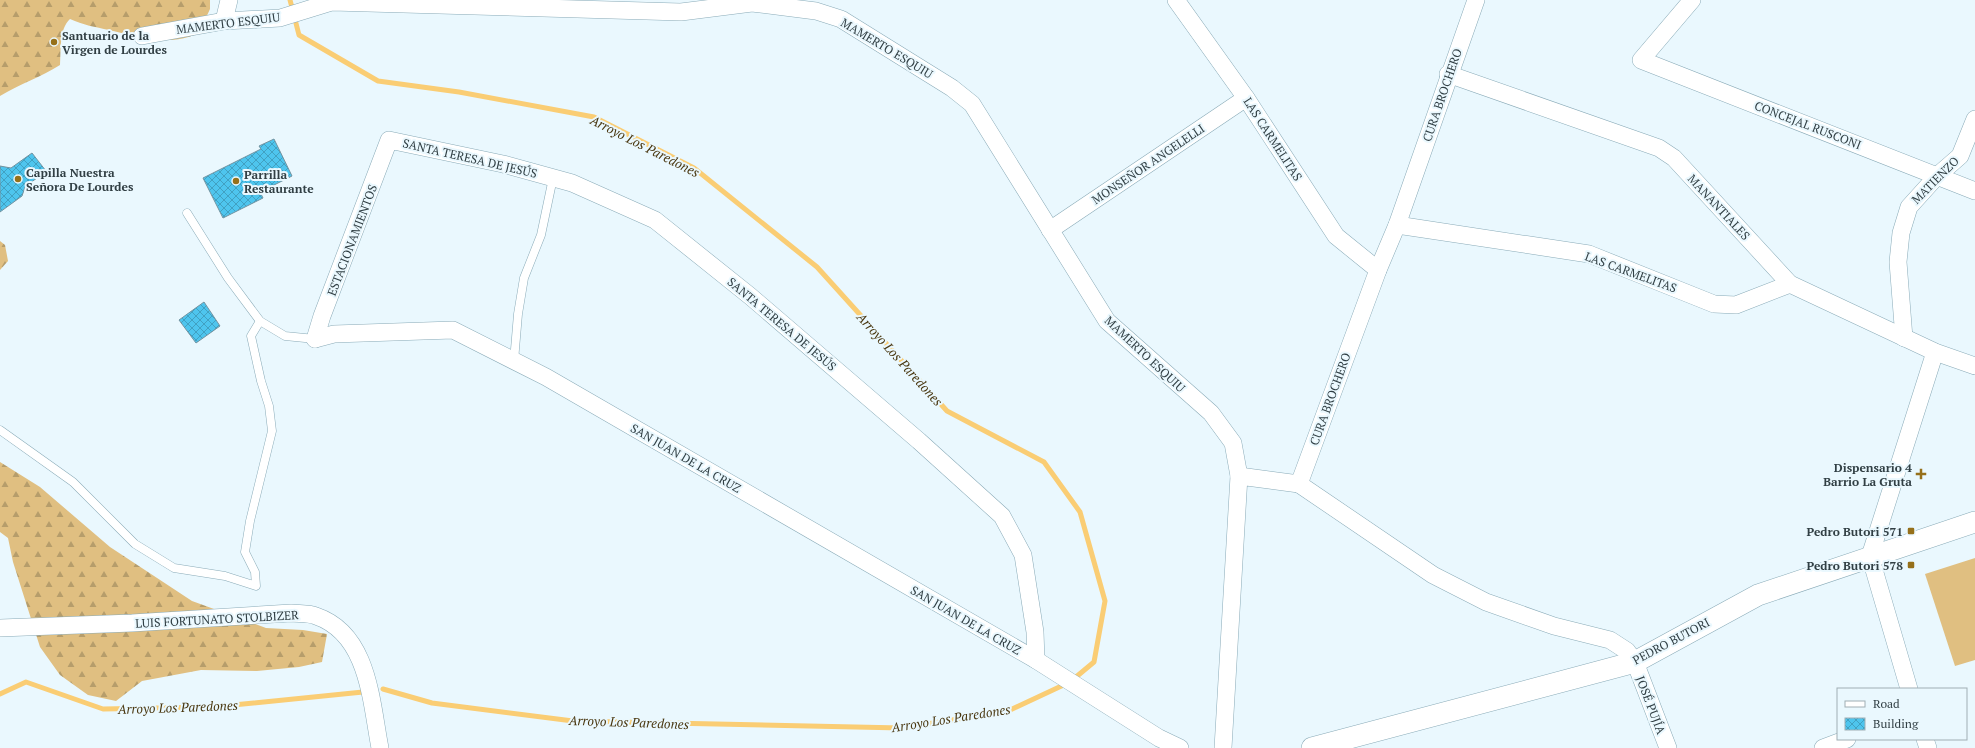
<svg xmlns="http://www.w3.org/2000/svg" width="1975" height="748" font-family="'PT Serif',serif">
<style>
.forest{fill:url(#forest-firs)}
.garden{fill:#e0bf81}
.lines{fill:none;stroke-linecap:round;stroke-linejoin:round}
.stream{stroke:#facd74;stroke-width:5}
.building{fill:url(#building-cross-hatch);stroke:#7393a0}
.service-casing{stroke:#8aabb8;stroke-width:9}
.minor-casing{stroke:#8aabb8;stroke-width:18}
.tertiary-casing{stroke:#8aabb8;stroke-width:22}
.service{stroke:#fff;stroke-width:8}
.minor{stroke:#fff;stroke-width:17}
.tertiary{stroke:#fff;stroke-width:21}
.poi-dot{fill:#96701a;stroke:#eaf8fe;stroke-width:1.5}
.labels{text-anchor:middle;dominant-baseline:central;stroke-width:4;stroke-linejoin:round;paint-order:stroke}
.street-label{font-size:12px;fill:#313f44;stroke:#eaf8fe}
.poi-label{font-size:12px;font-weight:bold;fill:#313f44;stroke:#eaf8fe;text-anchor:start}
.water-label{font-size:13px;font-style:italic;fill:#493710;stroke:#eaf8fe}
</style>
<defs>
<pattern id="forest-firs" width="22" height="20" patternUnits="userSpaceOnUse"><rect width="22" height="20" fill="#e0bf81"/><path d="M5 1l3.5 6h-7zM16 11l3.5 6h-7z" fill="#b69d6b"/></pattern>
<pattern id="building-cross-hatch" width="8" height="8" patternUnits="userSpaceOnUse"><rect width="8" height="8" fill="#4ec5ee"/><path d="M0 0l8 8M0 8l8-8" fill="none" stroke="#41a1c2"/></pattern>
</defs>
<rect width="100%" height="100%" fill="#eaf8fe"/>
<!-- forest -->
<g class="forest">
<path d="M0,0H210V9L199,33C169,47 140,37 109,30C95,27 83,25 70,19C59,29 61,50 60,65C41,77 20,84 0,96Z"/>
<polygon points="0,241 5,245 8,261 0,270"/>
<polygon points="0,462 40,487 110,547 192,601 266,628 303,630 327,634 322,662 299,667 257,671 201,670 142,681 116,701 88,695 60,675 40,647 13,562 8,538 0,532"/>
</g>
<!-- garden -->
<polygon class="garden" points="1975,558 1975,660 1955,666 1925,574"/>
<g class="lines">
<!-- stream -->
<g class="stream">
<polyline points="290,0 299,35 378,81 459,92 594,117 694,168 817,267 947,411 1044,462 1080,512 1105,601 1094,662 1070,682 1008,711 902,728 573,721 432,703 383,689"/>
<polyline points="0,694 26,682 103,709 213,707 363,692"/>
</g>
</g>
<!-- building -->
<g class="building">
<polygon points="274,139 292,176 260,192 263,198 223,218 203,178 261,149 259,146"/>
<polygon points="32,153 46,171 25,187 22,196 0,212 0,166 11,168"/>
<polygon points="204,302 220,326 196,343 179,320"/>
</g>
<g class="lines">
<!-- service casing -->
<g class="service-casing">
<g id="service">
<polyline points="187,213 228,278 260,321 285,336 315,339"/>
<polyline points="514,361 518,314 524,278 541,235 553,178"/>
<polyline points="0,430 73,482 135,544 174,568 225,576 256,586 255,572 245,552 250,521 272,431 269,406 261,381 251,336 260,321"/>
</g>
</g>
<!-- minor casing -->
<g class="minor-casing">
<g id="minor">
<polyline points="1176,0 1246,98 1336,236 1378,270"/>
<polyline points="1692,0 1641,60 1975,191"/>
<polyline points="224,21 229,0"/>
<polyline points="142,36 224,21 280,18 332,2 681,12 752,3 816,11 841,19 952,88 972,104 1107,321 1211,413 1233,443 1239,476"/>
<polyline points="1448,74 1659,148 1674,158 1790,284 1935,352 1975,366"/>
<polyline points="1397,225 1589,254 1714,304 1736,305 1790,284"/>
<polyline points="1050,230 1246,98"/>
<polyline points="1904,338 1898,262 1901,233 1909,207 1937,176 1960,156 1975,119"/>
<polyline points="315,339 322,316 389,140 503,164 572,183 655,220 750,296 919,441 1002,516 1023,555 1035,632 1036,660"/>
<polyline points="315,339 334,334 453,330 546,377 1036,660 1159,738 1180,748"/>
<polyline points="1299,484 1433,575 1486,602 1554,626 1610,640 1627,651 1635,662 1668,748"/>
<path d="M0,628L132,623L291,613C299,614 309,613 316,616C369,634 371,702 380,748"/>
<polyline points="1909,689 1870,556 1935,352"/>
<polyline points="1925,739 1928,748"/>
<polyline points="1223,748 1239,476 1299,484 1378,270 1397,225 1476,0"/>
<polyline points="1823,748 1847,739"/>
</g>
</g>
<!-- tertiary casing -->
<g class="tertiary-casing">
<polyline id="tertiary" points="1312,748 1635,662 1758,595 1975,522"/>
</g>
<!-- service -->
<use href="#service" class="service"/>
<!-- minor -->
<use href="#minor" class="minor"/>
<!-- tertiary -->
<use href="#tertiary" class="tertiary"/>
</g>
<!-- markers -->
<g class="poi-dot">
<circle cx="54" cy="42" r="4"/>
<circle cx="18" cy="179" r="4"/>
<circle cx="236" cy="181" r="4"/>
<path d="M1919 468h4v4h4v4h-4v4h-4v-4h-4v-4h4z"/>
<rect x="1907" y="527" width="8" height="8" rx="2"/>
<rect x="1907" y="561" width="8" height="8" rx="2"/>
</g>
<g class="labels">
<!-- street labels -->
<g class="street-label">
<text transform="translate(228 23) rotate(-7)">MAMERTO ESQUIU</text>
<text transform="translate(887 48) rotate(31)">MAMERTO ESQUIU</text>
<text transform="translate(1442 95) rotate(-71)">CURA BROCHERO</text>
<text transform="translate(1808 125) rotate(21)">CONCEJAL RUSCONI</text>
<text transform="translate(1273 139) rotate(57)">LAS CARMELITAS</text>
<text transform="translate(470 158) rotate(13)">SANTA TERESA DE JESÚS</text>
<text transform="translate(1148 164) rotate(-34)">MONSEÑOR ANGELELLI</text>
<text transform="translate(1935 180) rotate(-45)">MATIENZO</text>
<text transform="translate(1719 207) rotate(47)">MANANTIALES</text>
<text transform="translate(352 240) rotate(-69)">ESTACIONAMIENTOS</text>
<text transform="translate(1631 272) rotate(20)">LAS CARMELITAS</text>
<text transform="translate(782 324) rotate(40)">SANTA TERESA DE JESÚS</text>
<text transform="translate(1145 354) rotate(43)">MAMERTO ESQUIU</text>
<text transform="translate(1330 399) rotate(-70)">CURA BROCHERO</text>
<text transform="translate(686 458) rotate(30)">SAN JUAN DE LA CRUZ</text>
<text transform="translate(217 619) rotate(-3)">LUIS FORTUNATO STOLBIZER</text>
<text transform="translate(966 620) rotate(30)">SAN JUAN DE LA CRUZ</text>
<text transform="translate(1671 641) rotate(-28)">PEDRO BUTORI</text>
<text transform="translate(1651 705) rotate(69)">JOSÉ PUJÍA</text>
</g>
<!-- poi labels -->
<g class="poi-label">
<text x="62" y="35">Santuario de la<tspan x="62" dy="14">Virgen de Lourdes</tspan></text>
<text x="26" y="172">Capilla Nuestra<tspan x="26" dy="14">Señora De Lourdes</tspan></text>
<text x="244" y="174">Parrilla<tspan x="244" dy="14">Restaurante</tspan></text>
<text x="1912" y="467" text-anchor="end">Dispensario 4<tspan x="1912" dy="14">Barrio La Gruta</tspan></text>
<text x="1903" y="531" text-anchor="end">Pedro Butori 571</text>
<text x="1903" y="565" text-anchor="end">Pedro Butori 578</text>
</g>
<!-- water labels -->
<g class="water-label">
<text transform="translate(645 146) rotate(27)">Arroyo Los Paredones</text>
<text transform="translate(900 359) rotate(48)">Arroyo Los Paredones</text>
<text transform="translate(178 707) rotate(-2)">Arroyo Los Paredones</text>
<text transform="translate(951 718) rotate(-9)">Arroyo Los Paredones</text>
<text transform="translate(629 722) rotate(2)">Arroyo Los Paredones</text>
</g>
</g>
<!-- legend -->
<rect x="1837" y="688" width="130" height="52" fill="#eaf8fe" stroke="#a0aeb4"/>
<rect x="1845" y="701" width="20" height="6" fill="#ffffff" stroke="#a0aeb4"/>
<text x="1873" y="708" font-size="12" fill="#313f44">Road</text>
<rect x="1845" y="718" width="20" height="12" fill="url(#building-cross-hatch)" stroke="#a0aeb4"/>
<text x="1873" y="728" font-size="12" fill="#313f44">Building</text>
</svg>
